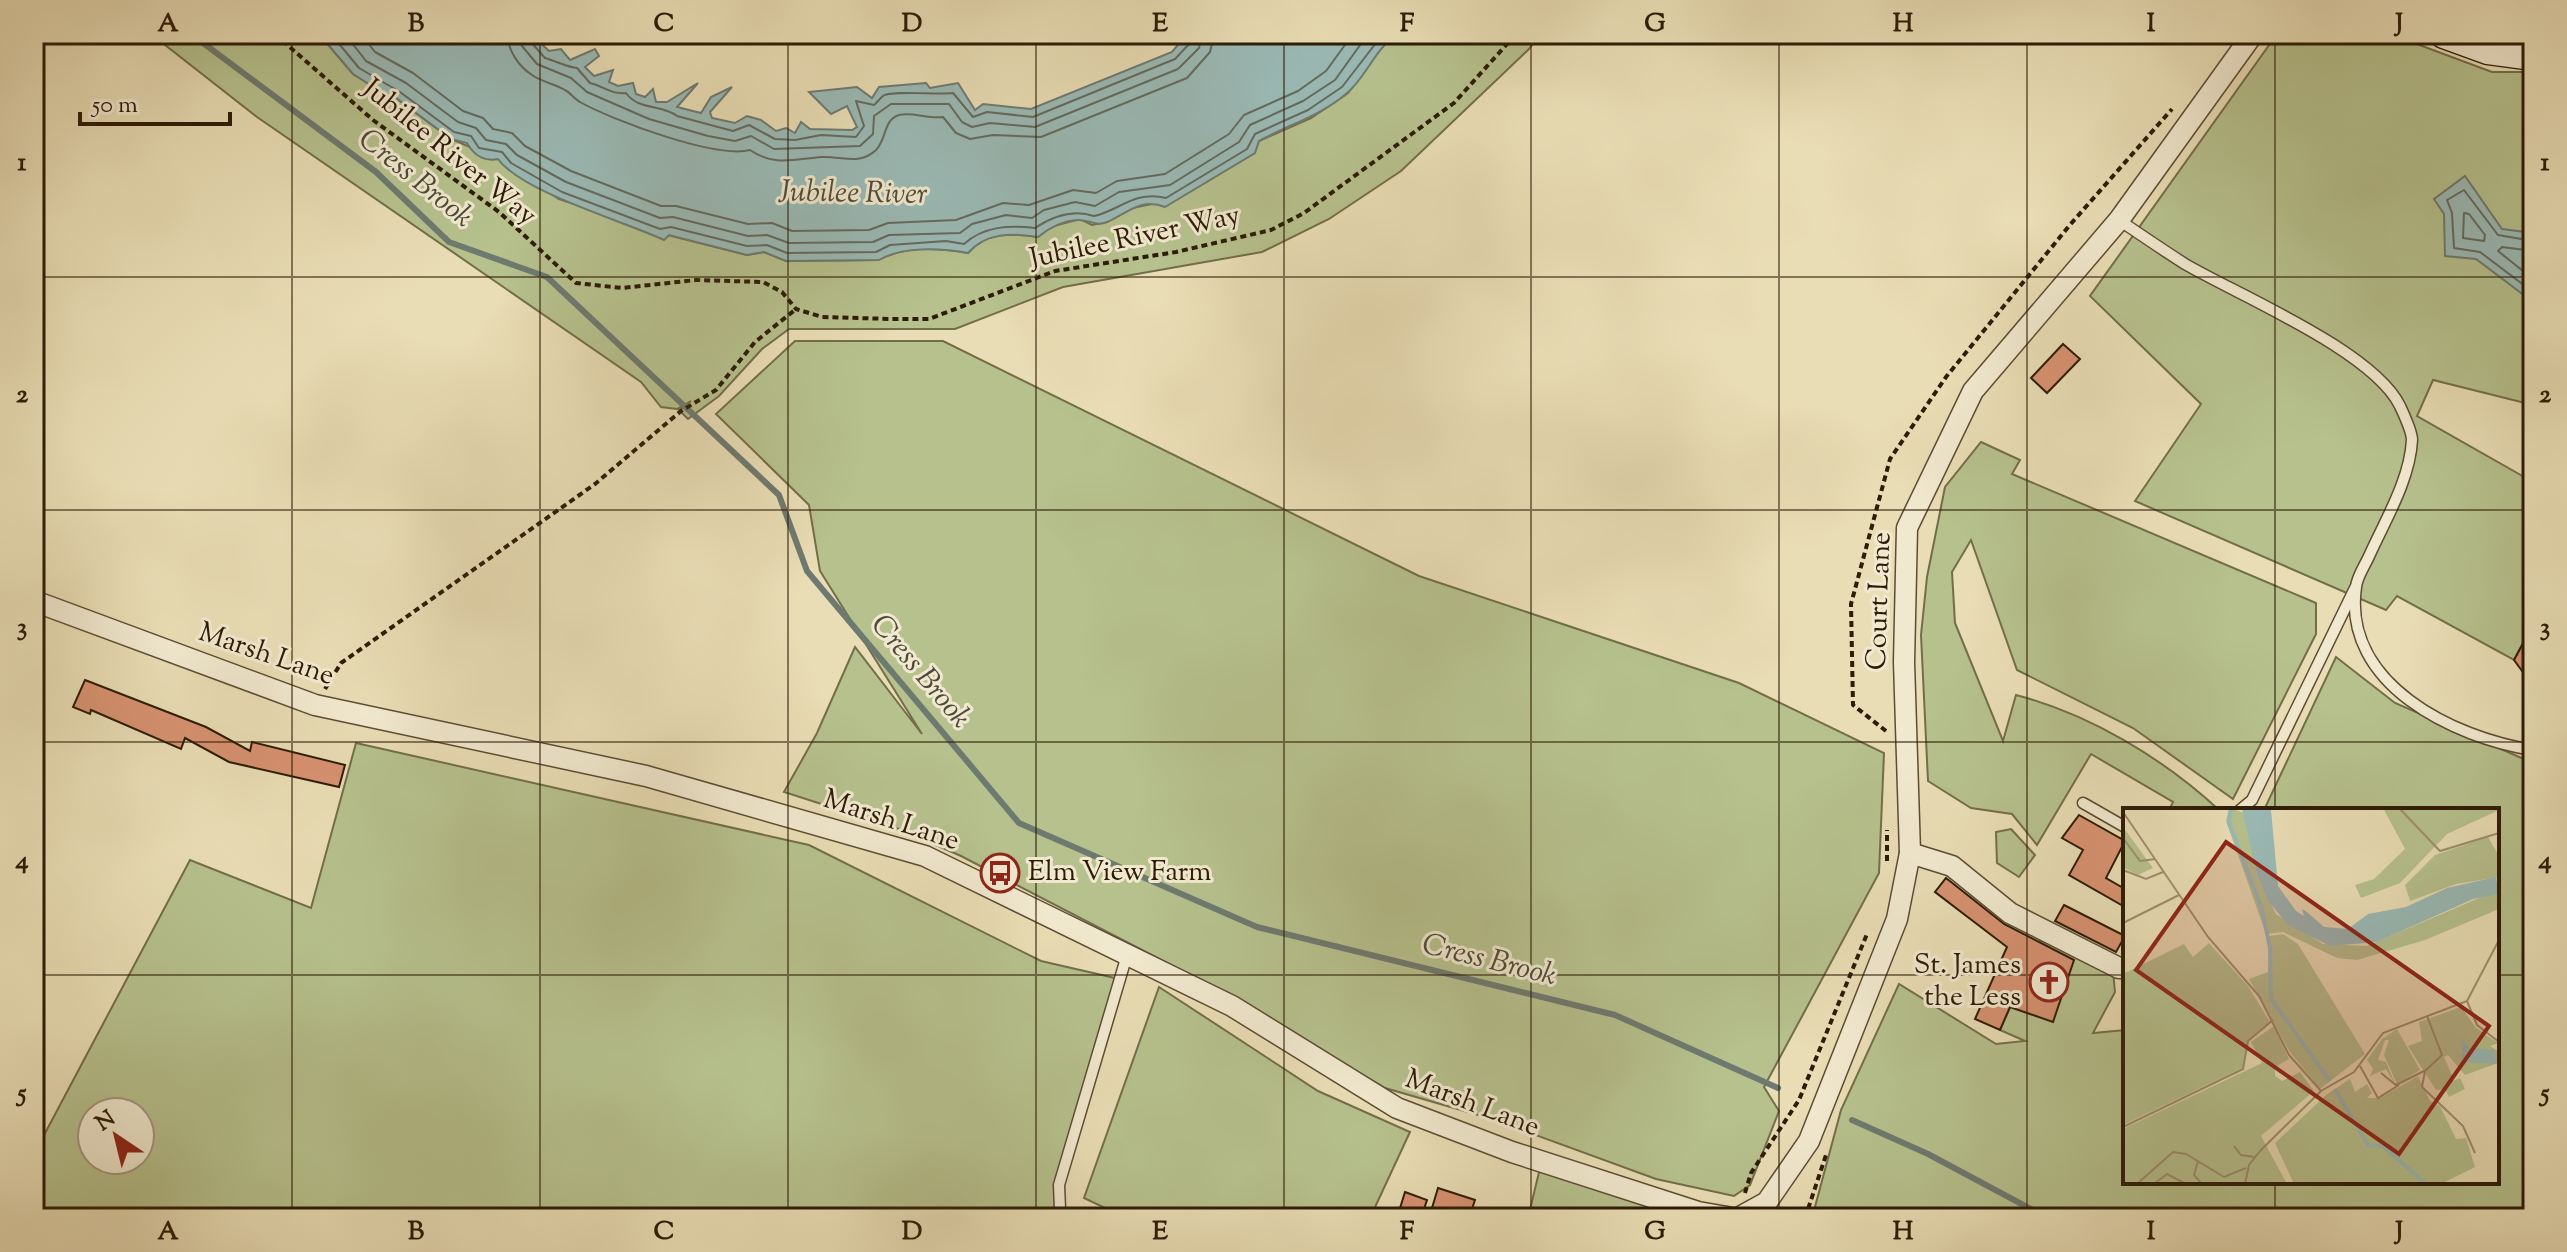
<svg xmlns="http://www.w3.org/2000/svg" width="2567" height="1252" font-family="'Sorts Mill Goudy',serif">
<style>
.green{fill:#b6c18d;stroke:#726e4a;stroke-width:2;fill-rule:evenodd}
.water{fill:#9abab6;stroke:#6e7a70;stroke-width:2}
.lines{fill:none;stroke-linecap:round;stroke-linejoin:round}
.shore{stroke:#646a5e;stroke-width:2}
.stream{stroke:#6e7a70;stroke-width:6}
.building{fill:#d89271;stroke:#2d1b06;stroke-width:2}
.service-casing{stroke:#5c4c32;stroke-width:13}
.minor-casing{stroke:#5c4c32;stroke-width:23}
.secondary-casing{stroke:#2d1b06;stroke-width:31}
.path{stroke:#2d1b06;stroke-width:4;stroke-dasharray:6 4;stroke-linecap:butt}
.service{stroke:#f1e9cf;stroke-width:10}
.minor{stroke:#f1e9cf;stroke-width:20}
.secondary{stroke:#f1e9cf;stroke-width:28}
.grid{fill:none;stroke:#2d1b06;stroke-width:2;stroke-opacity:0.55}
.labels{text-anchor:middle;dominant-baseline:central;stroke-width:6;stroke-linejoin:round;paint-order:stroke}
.street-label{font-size:28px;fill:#2d1b06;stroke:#f1e9cf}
.poi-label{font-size:28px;fill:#2d1b06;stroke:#f1e9cf;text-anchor:start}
.water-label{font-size:30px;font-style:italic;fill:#4e4b3b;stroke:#f1e9cf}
.inset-river{fill:none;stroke:#9abab6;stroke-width:4}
.inset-road{fill:none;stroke:#9e8f6f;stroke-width:2}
.view{fill:#8f2418;fill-opacity:0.15;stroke:#8f2418;stroke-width:4}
.inset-edge{fill:none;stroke:#2d1b06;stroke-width:4}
.neatline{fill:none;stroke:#2d1b06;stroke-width:3}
.grid-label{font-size:26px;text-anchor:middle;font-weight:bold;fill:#2d1b06}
</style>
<rect width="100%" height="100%" fill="#e9ddb5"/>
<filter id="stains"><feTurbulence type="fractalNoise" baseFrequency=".0025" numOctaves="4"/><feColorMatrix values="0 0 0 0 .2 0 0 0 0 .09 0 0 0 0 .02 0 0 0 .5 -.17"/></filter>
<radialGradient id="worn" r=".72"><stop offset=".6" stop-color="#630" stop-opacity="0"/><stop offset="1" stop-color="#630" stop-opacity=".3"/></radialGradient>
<!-- green -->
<g class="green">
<path d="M151,34H319L353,74L396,98L451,139L498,159L559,199L668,235L747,255L764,252L786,261L878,260C903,246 940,248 968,253C986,232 1012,233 1038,237L1050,227L1080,219L1092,225L1107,222L1123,210L1156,203L1259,141L1311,118L1348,93L1383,44L1398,34H1540L1529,49L1401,171L1329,219L1262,252L1063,287L955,329H789L762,349L719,396L688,419L679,410L691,401L677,409L661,407L641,382L257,117Z"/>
<polygon points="2277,34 2390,34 2492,72 2533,72 2533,405 2433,380 2417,416 2533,482 2533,633 2529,632 2514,660 2397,596 2386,610 2135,501 2201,404 2090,296"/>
<polygon points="795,341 943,341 1419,576 1739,683 1884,753 1879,873 1764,1087 1779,1111 1750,1185 1734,1196 1656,1179 1492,1119 1385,1088 1171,965 961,856 902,830 784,792 817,733 855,647 922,734 820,571 809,505 716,414"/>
<path d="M1981,442L2020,460L2012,474L2316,603V634L2233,799L2133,728L2017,670L1971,540L1952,572L1955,623L2003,741L2016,695C2089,714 2163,758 2219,810H2169L2173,802L2091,754L2037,845L2012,814L1971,808L1928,781L1921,635L1927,577L1945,487Z"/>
<polygon points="2336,657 2395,703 2533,763 2533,1218 1812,1218 1841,1110 1899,984 1996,1044 2025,1041 2000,1030 2040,940 2113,971 2115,992 2093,1033 2125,1030 2125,1182 2497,1182 2497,810 2264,810"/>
<path d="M356,743L809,845L1041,961L1115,978L1055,1200L1064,1218H34V1154L190,860L311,908ZM92,1112H140V1160H92Z"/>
<polygon points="2011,829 2035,855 2019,877 1997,863 1996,832"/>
<polygon points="1159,987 1318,1091 1410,1132 1370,1218 1126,1218 1084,1198"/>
<polygon points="1540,1168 1689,1218 1528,1218"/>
</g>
<!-- water -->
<g class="water">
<path d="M319,34H531L549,51L561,49L570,60L595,49L599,56L585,67L594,76L613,70L609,82L618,86L633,83L636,94L645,97L653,89L656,102H667L698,83L677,107L701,113L711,97L732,87L710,112L712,118L735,123L747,116L761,120L776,131L786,128L795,133L801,122L810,129L852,130L857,127L847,106L831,114L809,92L857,87L872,98L879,87L926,83L930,88L958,83L975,110L983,104L1031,109L1172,52L1187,34H1398C1374,49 1367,77 1346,94C1320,116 1288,125 1259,141L1255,153L1165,207C1141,197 1126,214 1107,222C1095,227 1088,219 1077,220C1063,221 1049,228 1038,237C1012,233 986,232 968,253C941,248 903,246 879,260L786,261L764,252L747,255L669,235L664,240C623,221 522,192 498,159C483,162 474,155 467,143L451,139L396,98L389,97L353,74Z"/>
<polygon points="2465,176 2502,229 2533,233 2533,302 2476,259 2445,256 2444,214 2434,199"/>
</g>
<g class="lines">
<!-- shore -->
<g class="shore">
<path d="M331,34L359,68L400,92L454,132L471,136L479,148L502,152L511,163L562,192L660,229L671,227L747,246L767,245L787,253L876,252L890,245L946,241L964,244C984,226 1009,225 1035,228C1053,216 1073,209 1094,216C1119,211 1134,190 1166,198L1247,149L1255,134L1308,110L1342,87L1383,34"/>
<polyline points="345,34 366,61 406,83 458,122 476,128 486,140 506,144 517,155 566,182 660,218 673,217 748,236 767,235 789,243 873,242 889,235 960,233 972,224 1006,215 1032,218 1044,210 1075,202 1095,206 1119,192 1170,185 1239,142 1250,125 1303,101 1335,80 1368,34"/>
<polyline points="361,34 375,52 413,73 463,111 483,118 493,129 512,133 525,146 571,171 661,206 676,206 748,224 772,223 792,231 869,230 888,223 956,220 1003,203 1029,205 1073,190 1096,193 1117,181 1165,174 1229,134 1244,115 1298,91 1326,71 1353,34"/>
<path d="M507,34C508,50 518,66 532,75C542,82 555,84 565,90C571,93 574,99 580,102C612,120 716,159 750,150C775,167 794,159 822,157C842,156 859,166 876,150C887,139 883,120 899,115C913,112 928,119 943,117L956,133L970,139L993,135L1041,137L1187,78L1210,52L1214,34"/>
<polyline points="519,34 522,46 537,64 571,78 587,92 649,119 708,136 735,141 751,136 774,149 860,146 873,134 874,116 891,104 949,104 962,122 972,127 990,123 1035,127 1178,69 1199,48 1202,34"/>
<path d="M529,34L530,41L545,58C556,61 567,67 577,68L590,83C603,86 612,95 626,93C639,111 662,104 677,116L733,131L749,125L775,139L795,140L821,135L856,137L864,126L856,101L874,105C877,103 879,99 883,96C890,90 938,95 953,93L973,117L987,112L1033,117L1175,59L1191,42L1192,34"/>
<polygon points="2464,213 2469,214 2485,235 2484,241 2463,238"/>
<polyline points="2533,241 2498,235 2464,190 2447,200 2452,213 2454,248 2480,252 2533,292"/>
<polyline points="2533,251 2502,247 2498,251 2533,279"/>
</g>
<!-- stream -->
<g class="stream">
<polyline points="191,34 376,172 449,242 547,277 779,495 807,571 1019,823 1257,927 1615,1015 1778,1088"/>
<polyline points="1852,1120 1928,1154 2048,1218"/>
</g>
</g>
<!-- building -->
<g class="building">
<polygon points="2063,344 2080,359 2047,393 2031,378"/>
<polygon points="2533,625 2533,686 2514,660"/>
<polygon points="85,680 206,727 250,751 252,742 345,765 339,787 229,762 185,738 181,749 91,710 90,714 73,707"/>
<polygon points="2079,815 2125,841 2106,878 2125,889 2125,907 2069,875 2083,850 2062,838"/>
<polygon points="1946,878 2004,924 2074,960 2053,1022 2010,1007 2000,1030 1975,1019 2007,947 1935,892"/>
<polygon points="2064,905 2125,936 2116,952 2055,921"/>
<polygon points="1438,1188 1475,1200 1469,1218 1429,1218"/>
<polygon points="1405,1192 1427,1200 1421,1218 1397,1218"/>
</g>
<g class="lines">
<!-- service casing -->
<g class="service-casing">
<g id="service">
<path d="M2119,220C2141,235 2163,250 2185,264C2240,296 2373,351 2400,406C2404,415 2412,431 2412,440C2410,479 2386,519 2370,554C2366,564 2357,576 2356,587C2342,684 2454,738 2533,750"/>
<polyline points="2083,803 2125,827"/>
<polyline points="2240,810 2252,800 2355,588"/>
<polyline points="1066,1218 1060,1209 1059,1185 1127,955"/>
</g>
</g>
<!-- minor casing -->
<g class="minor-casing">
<g id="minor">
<polyline points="34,601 315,705 646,776 925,856 1232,1006 1397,1108 1512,1152 1698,1212 1733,1218"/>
<polyline points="1910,853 1952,866 2010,913 2119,968"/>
<polyline points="1738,1218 1767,1202 1809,1141 1897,919 1910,853 1904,662 1907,528 1973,391 2119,220 2253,34"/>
</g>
</g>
<!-- secondary casing -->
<g class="secondary-casing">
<polyline id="secondary" points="2444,34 2488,50 2533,56"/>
</g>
<!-- path -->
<g class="path">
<polyline points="275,34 373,120 499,212 576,283 622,288 696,280 763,282 782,292 796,309 822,317 892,319 929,319 1055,271 1176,252 1271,230 1304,213 1454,103 1516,34"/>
<polyline points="325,689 341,663 595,484 681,411 716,390 755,342 796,309"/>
<polyline points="1886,731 1853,705 1851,604 1890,459 1946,377 2069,226 2172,109"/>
<polyline points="1887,861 1887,830"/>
<polyline points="1745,1193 1751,1173 1799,1100 1867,934"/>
<polyline points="1805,1218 1827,1152"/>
</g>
<!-- service -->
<use href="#service" class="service"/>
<!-- minor -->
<use href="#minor" class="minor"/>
<!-- secondary -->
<use href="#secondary" class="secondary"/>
</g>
<!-- grid -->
<path class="grid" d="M292,34V1218M540,34V1218M788,34V1218M1036,34V1218M1284,34V1218M1531,34V1218M1779,34V1218M2027,34V1218M2275,34V810M34,277H2533M34,510H2533M34,742H2533M34,975H2125M2497,975H2533M2275,1182V1218"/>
<!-- icons -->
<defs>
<g id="bus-ring" transform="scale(2)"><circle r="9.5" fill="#f1e9cf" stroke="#8f2418" stroke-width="1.5"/><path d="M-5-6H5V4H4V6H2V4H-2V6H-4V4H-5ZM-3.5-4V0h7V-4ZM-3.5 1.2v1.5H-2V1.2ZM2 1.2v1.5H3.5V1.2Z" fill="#8f2418"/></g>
<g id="church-ring" transform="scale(2)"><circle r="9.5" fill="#f1e9cf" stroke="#8f2418" stroke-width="1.5"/><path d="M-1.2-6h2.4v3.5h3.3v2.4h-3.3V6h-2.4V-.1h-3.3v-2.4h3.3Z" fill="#8f2418"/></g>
</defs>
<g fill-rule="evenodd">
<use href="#bus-ring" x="1000" y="873"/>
<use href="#church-ring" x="2049" y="982"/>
</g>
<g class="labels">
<!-- street labels -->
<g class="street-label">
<text transform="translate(449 153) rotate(39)">Jubilee River Way</text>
<text transform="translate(1135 238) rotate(-12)">Jubilee River Way</text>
<text transform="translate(1880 601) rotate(-88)">Court Lane</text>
<text transform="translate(266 655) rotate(19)">Marsh Lane</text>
<text transform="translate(891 821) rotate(18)">Marsh Lane</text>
<text transform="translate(1472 1104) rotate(21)">Marsh Lane</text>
</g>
<!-- poi labels -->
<g class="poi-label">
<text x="1028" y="873">Elm View Farm</text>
<text x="2021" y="966" text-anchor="end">St. James<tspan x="2021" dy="32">the Less</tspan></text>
</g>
<!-- water labels -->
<g class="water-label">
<text transform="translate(415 179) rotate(39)">Cress Brook</text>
<text transform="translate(853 194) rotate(1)">Jubilee River</text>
<text transform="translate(920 672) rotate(50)">Cress Brook</text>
<text transform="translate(1489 961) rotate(14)">Cress Brook</text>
</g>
</g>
<!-- overview -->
<g transform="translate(2123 808)">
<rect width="376" height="376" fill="#e9ddb5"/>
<path d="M106,0L122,5L134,67L153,106L200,136L244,138L361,88L376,86V101L302,132L234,152L214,150L160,124L143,126L103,13ZM260,0H376V2L324,26L277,75L238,90L232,77L251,71L282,41ZM0,21L3,23L30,60L15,67L0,59ZM365,29L376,48V69L333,76L287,93L282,77L312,47ZM160,126L175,136L242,246L197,281L167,244L126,171L145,164L146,128ZM86,135L125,178L147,214L125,232L121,259L0,317V166L61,136L70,149ZM338,199L353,220L375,235L367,238L375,243V255L342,267L325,247L321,249L329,268L325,275L337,270L342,281L326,289L322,281L313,282L285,238L299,233L296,214ZM151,218L166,251L152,259V268L159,273L177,264L191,283L138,328L164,376H0V321L139,255L128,234ZM274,221L297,262L274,276L261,247L266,232H262L255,252L263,254L272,276L263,261L247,268L250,261L244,252L259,231ZM295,268L307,293L317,298L333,331L343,330L352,359L318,376H171L152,335L203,287L227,271L232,284L244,276L249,285L244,290H257Z" fill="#b6c18d"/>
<path d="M119,0L148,2L155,78L173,103L181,108L179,101L184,104L201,119L225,121L245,106L283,99L324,80L373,69L376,86L350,91L254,134L207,138L165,117L146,94L134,67ZM338,229L346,240L372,242L373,256L342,254L336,247L340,246Z" fill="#9abab6"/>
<path class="inset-river" d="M108,0L106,15L139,101L147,140L148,191L207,273M212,281L245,337L260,338L303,376"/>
<path class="inset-road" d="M276,0L317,43L376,25M0,4L85,129L136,188L166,247L198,283M0,30L17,53L32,51M0,62L23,71L40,64M0,115L56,87M376,132L344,193L354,217L376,234M304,208L319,247L302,263L299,279L340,318L352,345M237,258L255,290L276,277M258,265L273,277L301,263M0,319L120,261L125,233L150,212M111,338L118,347L132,349M75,353L71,367L79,376M14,376L50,344L63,346L101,369L123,360M31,376L44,366L63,376M122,376L126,357L138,342L198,283L231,264L260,225L344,193"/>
<path class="view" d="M103,34L366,218L276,346L13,162Z"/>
<rect width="376" height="376" class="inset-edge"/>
</g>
<!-- margin -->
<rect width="2567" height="1252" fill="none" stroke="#e9ddb5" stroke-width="88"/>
<!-- north arrow -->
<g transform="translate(116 1136) rotate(325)"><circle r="38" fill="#f1e9cf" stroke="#a3977f" stroke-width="2"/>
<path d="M0-6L14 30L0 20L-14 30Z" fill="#8f2418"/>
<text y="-12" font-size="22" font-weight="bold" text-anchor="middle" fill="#2d1b06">N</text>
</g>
<!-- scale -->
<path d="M80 112v12h150v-12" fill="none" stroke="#2d1b06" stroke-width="4"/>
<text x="92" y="112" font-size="24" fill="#2d1b06" stroke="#f1e9cf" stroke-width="6" paint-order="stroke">50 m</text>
<rect x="44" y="44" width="2479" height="1164" class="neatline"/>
<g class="grid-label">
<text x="168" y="31">A</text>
<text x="416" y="31">B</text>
<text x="664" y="31">C</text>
<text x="912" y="31">D</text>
<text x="1160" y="31">E</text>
<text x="1407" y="31">F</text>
<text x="1655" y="31">G</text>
<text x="1903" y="31">H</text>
<text x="2151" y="31">I</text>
<text x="2399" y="31">J</text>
<text x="22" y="170">1</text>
<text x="2545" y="170">1</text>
<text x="22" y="402">2</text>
<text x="2545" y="402">2</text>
<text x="22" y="635">3</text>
<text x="2545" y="635">3</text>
<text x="22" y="868">4</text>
<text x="2545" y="868">4</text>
<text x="22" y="1101">5</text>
<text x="2545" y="1101">5</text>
<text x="168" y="1239">A</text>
<text x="416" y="1239">B</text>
<text x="664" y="1239">C</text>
<text x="912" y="1239">D</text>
<text x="1160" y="1239">E</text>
<text x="1407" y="1239">F</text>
<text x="1655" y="1239">G</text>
<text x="1903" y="1239">H</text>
<text x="2151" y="1239">I</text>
<text x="2399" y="1239">J</text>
</g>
<rect width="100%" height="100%" filter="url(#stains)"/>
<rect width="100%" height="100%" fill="url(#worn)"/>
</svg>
